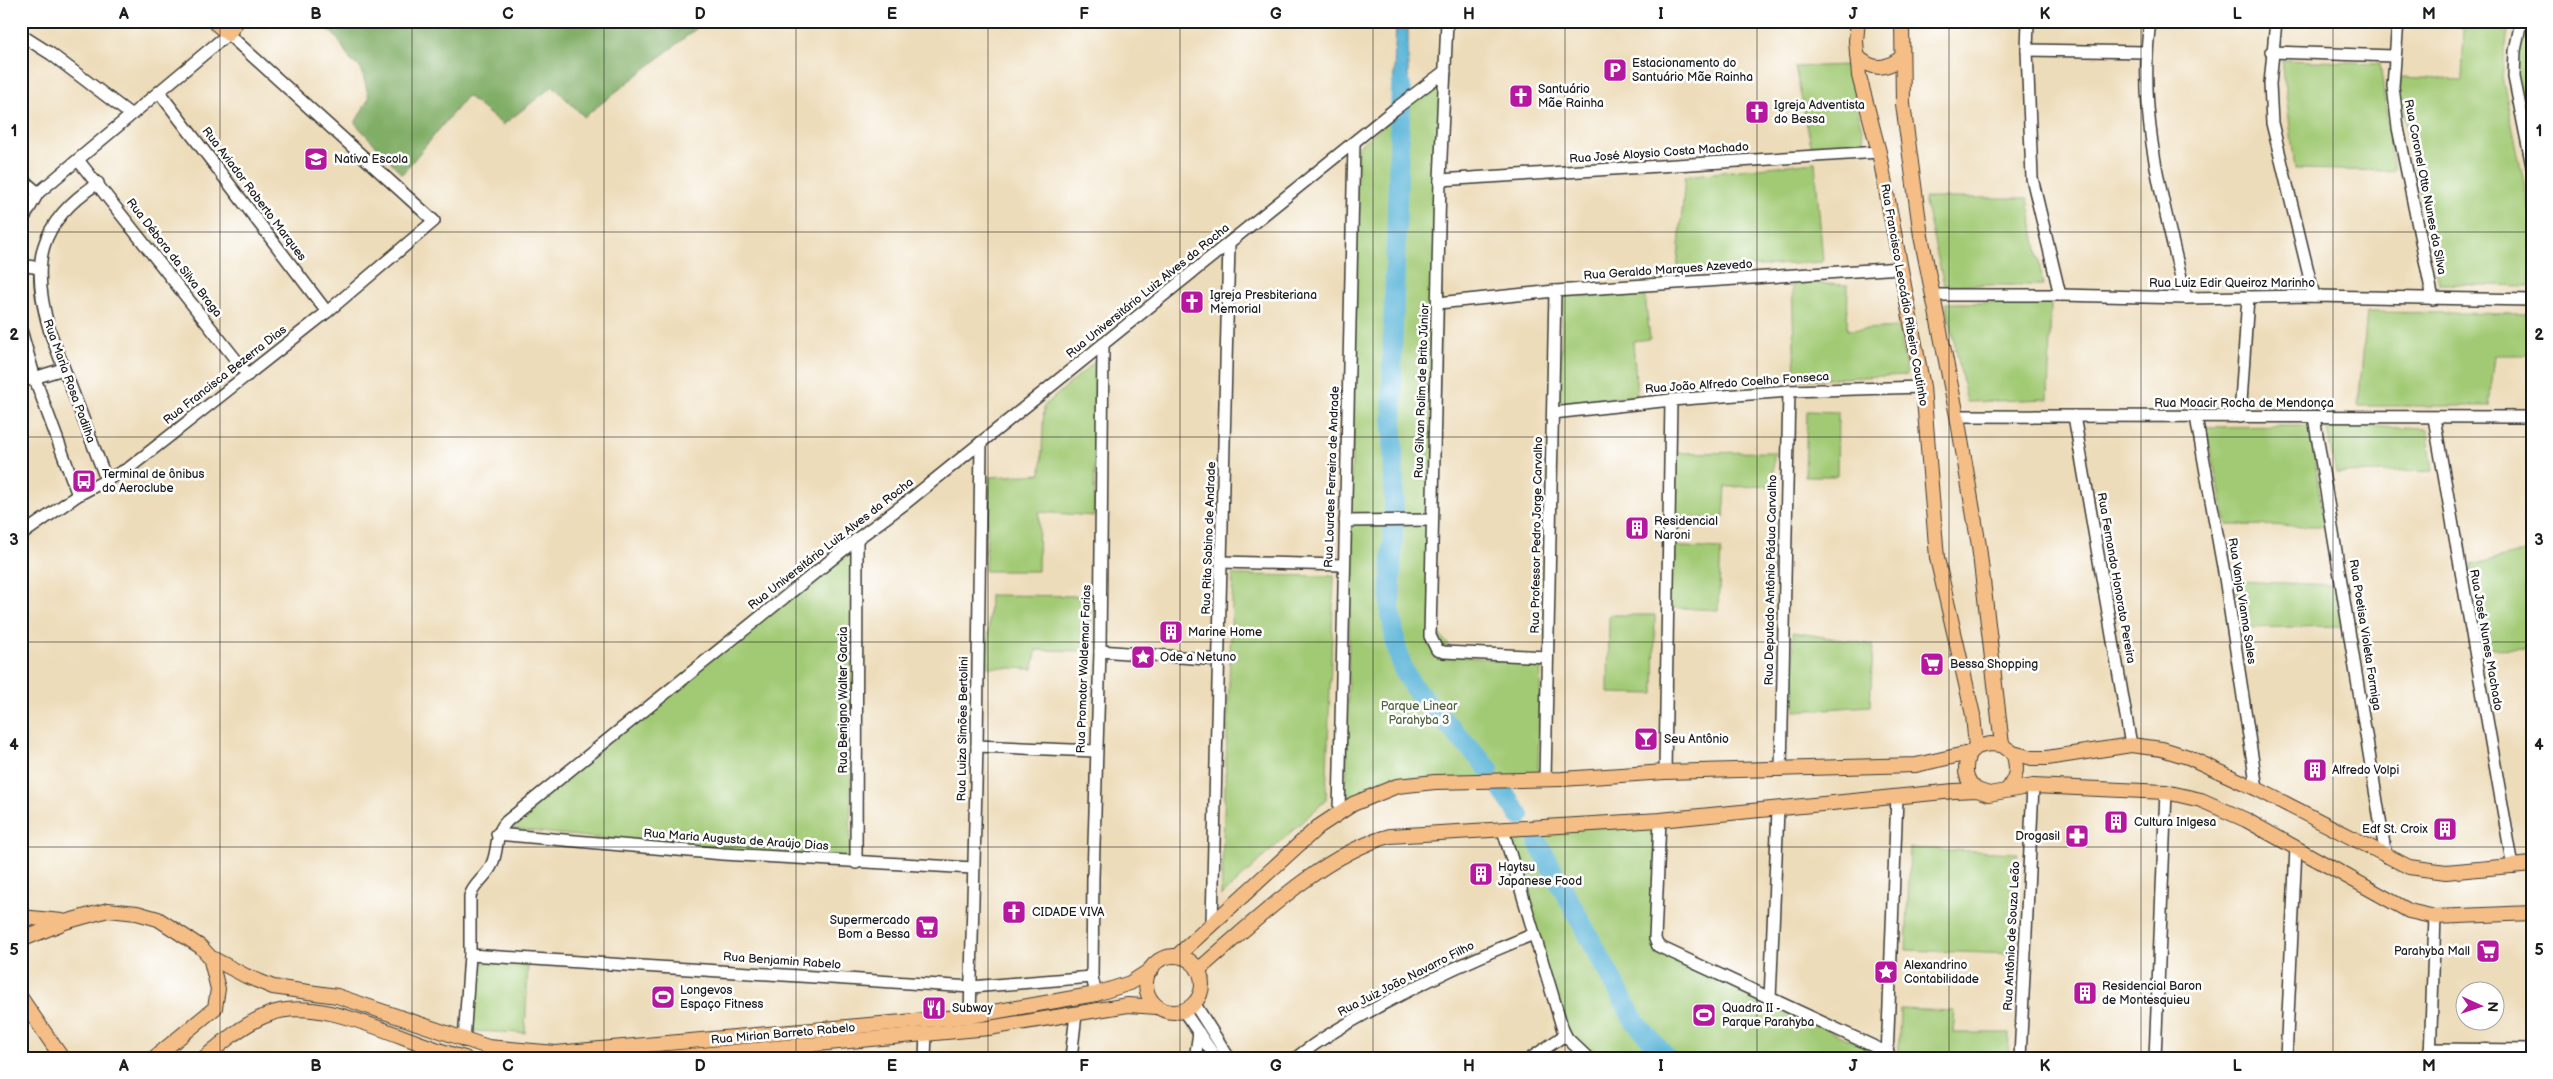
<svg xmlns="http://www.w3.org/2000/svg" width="2553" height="1079" font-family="'Balsamiq Sans',sans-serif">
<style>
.green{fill:#a2ca75;stroke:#5f7348}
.forest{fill:#81ae66;stroke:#4e6541}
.water{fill:#5cb5d9;stroke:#3c687a}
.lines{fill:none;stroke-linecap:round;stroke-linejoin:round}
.river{stroke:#5cb5d9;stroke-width:20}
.minor-casing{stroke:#3b3934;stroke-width:14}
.major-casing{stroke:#3b3934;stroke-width:16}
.minor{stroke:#fff;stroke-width:11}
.major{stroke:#f5be86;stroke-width:14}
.grid{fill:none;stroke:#1c1c1c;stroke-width:1;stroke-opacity:0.55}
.labels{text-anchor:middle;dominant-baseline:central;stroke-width:5;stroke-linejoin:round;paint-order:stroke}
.poi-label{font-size:12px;fill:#1c1c1c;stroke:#fff;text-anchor:start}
.street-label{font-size:12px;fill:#1c1c1c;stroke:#fff}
.park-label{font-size:12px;fill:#526240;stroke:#fff}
.neatline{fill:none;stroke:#1c1c1c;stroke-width:2}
.grid-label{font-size:16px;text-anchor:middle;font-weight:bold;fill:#1c1c1c}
</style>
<rect width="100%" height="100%" fill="#fff"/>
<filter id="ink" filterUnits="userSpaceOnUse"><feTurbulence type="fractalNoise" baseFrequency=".02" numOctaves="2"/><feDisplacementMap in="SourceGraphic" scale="10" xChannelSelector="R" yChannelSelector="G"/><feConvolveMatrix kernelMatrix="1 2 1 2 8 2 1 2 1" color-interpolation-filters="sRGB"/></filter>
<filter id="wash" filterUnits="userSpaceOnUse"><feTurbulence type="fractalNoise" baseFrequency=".0096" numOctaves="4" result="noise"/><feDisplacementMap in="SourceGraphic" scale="20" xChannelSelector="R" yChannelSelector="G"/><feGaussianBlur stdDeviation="1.12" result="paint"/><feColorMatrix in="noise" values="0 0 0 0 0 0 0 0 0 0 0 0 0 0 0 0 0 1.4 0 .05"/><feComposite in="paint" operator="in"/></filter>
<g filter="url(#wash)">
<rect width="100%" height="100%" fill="#eddcb9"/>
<!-- green -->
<g class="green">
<polygon points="2407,21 2509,21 2502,77 2532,221 2532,286 2439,284 2399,93 2401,77 2462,80 2464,27 2406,25"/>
<polygon points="2522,21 2532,21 2532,169 2513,65"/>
<polygon points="2282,60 2380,63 2394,171 2295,169"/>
<polygon points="1848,65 1866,148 1811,145 1795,67"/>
<polygon points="1446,75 1434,629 1459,656 1541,664 1538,768 1545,780 1405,784 1346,807 1357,147"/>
<polygon points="1815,162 1823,262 1677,271 1685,176"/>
<polygon points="1924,198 2028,198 2043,285 1944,285"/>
<polygon points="1792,282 1848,285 1847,330 1899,327 1907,375 1795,380"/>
<polygon points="1645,295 1650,339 1633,341 1637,396 1559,403 1563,296"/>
<polygon points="1946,303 2051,303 2048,399 1967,402"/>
<polygon points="2367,312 2532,314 2532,355 2495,355 2489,406 2358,406"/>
<polygon points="1097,360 1094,516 1039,512 1038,571 985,571 990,477 1041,474 1044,406"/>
<polygon points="1807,411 1838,412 1837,476 1805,476"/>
<polygon points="2326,425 2427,429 2433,471 2336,473"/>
<polygon points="2310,426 2324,526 2227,525 2205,427"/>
<polygon points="1774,452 1773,486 1726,487 1724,517 1674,529 1671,453"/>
<polygon points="854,544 850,865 503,828"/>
<polygon points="1666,546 1721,549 1718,610 1663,607"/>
<polygon points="2532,550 2532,648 2487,649 2471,565"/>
<polygon points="1233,575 1334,576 1326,800 1221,896"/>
<polygon points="2234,581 2335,585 2341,626 2244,628"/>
<polygon points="990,595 1092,596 1090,651 1036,650 1033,669 987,667"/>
<polygon points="1609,615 1655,615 1654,694 1608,693"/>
<polygon points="1793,632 1873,645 1870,706 1795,711"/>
<polygon points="1658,820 1654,948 1888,1058 1590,1058 1566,1037 1506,831"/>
<polygon points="1910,848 2017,853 2012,954 1906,950"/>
<polygon points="474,962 528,964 525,1033 471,1031"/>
<polygon points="1900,1009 1955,1011 1953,1033 2009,1033 2008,1058 1898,1058"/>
</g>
<!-- forest -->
<polygon class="forest" points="319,21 706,21 584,117 553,86 503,125 467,96 402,174 355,123 369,98 361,68 351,61 337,38"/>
<!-- water -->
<polygon class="water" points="1395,21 1408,21 1408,106 1392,118 1396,24"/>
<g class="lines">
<!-- river -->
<g class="river">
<polyline points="1401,86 1392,359 1394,504 1390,608 1396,646 1403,669 1413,687 1489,769"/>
<polyline points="1502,790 1520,816"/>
<polyline points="1538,843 1634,1020 1667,1058"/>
</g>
</g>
</g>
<g filter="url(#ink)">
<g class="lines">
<!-- minor casing -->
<g class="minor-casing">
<g id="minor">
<polyline points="1447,21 1440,180 1430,636 1437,650 1444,652 1547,657"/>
<polyline points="2028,21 2027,50 2032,178 2060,295"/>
<path d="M2150,21C2137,118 2164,205 2186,298"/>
<polyline points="2276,21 2270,84 2272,123 2314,296"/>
<polyline points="2398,21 2393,86 2398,128 2433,299"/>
<polyline points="2521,21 2515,51 2514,77 2532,166"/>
<polyline points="21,35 51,54 130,114"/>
<polyline points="2027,50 2146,52"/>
<polyline points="2271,52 2394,56"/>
<polyline points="159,92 327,312"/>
<polyline points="78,160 248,375"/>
<polyline points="21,178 38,193"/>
<polyline points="1440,180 1879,152"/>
<path d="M98,183C37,223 30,264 50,332L106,479"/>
<polyline points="21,223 38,193 228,34 434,221 327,312 129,468 78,495 21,535"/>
<polyline points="21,265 40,268"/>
<polyline points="1932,295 2060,295 2186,298 2314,296 2532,300"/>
<polyline points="1438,303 1555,291 1901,268"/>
<polyline points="21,330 35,379 78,495"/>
<polyline points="21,382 63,369"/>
<polyline points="1553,413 1671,400 1789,391 1923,387"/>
<polyline points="1957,416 2532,417"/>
<polyline points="2074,416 2131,745"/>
<polyline points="2196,417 2225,578 2257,789"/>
<polyline points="2240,417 2248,297"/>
<polyline points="2314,417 2386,857"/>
<polyline points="2434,418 2513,867"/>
<polyline points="1345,521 1432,520"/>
<polyline points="1221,562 1343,565"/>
<polyline points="1100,651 1220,660"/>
<polyline points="977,746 1095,751"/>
<polyline points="1781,770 1789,391"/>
<polyline points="1665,772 1671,400"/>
<polyline points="1545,779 1555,291"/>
<polyline points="1339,812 1354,143"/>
<polyline points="1660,820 1655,939 1658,946 1888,1053"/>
<polyline points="1503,830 1563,1030 1567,1038 1588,1058"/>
<polyline points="497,834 723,854 973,868"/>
<polyline points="856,863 857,539"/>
<polyline points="1212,922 1229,244"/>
<polyline points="470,955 971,987 1092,977"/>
<polyline points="1096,994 1092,977 1093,877 1100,651 1103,345"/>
<polyline points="1770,999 1778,810"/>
<polyline points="1194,1003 1229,1058"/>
<polyline points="1183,1010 1216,1058"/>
<polyline points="970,1016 977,746 981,442"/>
<path d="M464,1041L470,955V896C474,883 487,877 492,864C499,849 494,834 507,821L857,539L907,502L1395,109L1445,71"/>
<polyline points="2430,1049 2532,1050"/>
<polyline points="803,1058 803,1045"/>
<polyline points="925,1058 926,1033"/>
<polyline points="1071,1058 1076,1014"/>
<polyline points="1195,1058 1199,1033"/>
<path d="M1296,1058C1322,1037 1352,1021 1381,1005C1431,978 1481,955 1534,934"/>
<polyline points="1531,1058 1565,1035"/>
<polyline points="1887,1058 1897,797"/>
<polyline points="2020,1058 2033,786"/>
<polyline points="2155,1058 2166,792"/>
<polyline points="2286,1058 2296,848"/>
<polyline points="2430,1058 2435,917"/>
</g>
</g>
<!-- major casing -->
<g class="major-casing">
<g id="major">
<polyline points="213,21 228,34 237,21"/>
<polyline points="1858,21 1856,41 1859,76 1879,152 1923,387 1937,558 1973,715 1976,747"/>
<polyline points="1902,21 1903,104 1921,236 1957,416 1979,546 2002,745"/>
<path d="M1857,56C1873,71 1885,70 1902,57"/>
<path d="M1969,753C1964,768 1964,780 1977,790"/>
<path d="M2008,789C2017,776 2018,768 2013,753"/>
<polyline points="21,917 62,921"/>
<polyline points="21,940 65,922 108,910 137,913 158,919 201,947 210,957 246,976 273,987 337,996 488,1047 556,1053 970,1016 1096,994 1130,983 1152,969"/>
<polyline points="1177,956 1318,827 1353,804 1397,786 1435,782 1562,779 1665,772 1916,765 1969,753 1976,747 1990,744 2002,745 2013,753 2032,758 2047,758 2131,745 2162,749 2188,757 2257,789 2409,867 2446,872 2532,864"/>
<circle cx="1174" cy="984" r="28"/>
<path d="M1198,970C1252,924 1322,854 1390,836L1660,820L1954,791L1977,790L1989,794L2033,786L2166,792L2201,800L2246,820L2409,911L2435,917L2532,913"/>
<polyline points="21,998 62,1058"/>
<polyline points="154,1058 215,1008 218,989 210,957"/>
<path d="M204,1058C223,1042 244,1024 267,1015C322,992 408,1045 465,1058"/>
<polyline points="668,1058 989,1028 1128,1005 1157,1007"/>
</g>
</g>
<!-- minor -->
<use href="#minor" class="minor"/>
<!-- major -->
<use href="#major" class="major"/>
</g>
</g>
<!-- grid -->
<path class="grid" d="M220,21V1058M412,21V1058M604,21V1058M796,21V1058M988,21V1058M1180,21V1058M1373,21V1058M1565,21V1058M1757,21V1058M1949,21V1058M2141,21V1058M2333,21V1058M21,232H2532M21,437H2532M21,642H2532M21,847H2532"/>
<!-- icons -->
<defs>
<g id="parking-square" transform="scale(1.25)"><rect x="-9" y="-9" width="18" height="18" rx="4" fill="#b5179e" stroke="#fff"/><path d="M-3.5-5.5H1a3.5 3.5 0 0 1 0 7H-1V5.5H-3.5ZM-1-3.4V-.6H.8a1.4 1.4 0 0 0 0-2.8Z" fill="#fff"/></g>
<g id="church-square" transform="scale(1.25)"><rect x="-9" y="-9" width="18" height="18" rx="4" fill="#b5179e" stroke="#fff"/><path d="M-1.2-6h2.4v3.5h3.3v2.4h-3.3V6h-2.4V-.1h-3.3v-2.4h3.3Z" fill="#fff"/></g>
<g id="school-square" transform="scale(1.25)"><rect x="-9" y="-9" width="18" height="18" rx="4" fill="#b5179e" stroke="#fff"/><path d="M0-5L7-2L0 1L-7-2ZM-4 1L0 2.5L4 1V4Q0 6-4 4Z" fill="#fff"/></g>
<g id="bus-square" transform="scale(1.25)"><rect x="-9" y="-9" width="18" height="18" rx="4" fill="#b5179e" stroke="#fff"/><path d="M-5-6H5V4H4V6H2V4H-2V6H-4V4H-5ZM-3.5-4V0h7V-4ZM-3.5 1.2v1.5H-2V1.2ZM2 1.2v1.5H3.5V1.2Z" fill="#fff"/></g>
<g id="building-square" transform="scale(1.25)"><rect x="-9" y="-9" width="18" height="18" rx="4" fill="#b5179e" stroke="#fff"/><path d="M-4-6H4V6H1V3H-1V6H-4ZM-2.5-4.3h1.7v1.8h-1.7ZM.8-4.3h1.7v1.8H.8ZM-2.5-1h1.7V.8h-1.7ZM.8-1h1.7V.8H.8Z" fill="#fff"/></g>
<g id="sight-square" transform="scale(1.25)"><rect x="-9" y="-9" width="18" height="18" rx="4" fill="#b5179e" stroke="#fff"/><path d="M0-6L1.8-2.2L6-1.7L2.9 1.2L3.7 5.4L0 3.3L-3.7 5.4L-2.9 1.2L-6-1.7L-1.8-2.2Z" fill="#fff"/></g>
<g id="supermarket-square" transform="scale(1.25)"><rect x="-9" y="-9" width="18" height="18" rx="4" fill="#b5179e" stroke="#fff"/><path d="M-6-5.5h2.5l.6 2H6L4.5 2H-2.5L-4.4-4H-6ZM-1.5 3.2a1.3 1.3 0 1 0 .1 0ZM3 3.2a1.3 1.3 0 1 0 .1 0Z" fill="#fff"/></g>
<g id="bar-square" transform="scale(1.25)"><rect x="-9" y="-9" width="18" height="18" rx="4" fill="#b5179e" stroke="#fff"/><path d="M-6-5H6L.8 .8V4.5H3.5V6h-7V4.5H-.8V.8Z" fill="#fff"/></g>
<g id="pharmacy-square" transform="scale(1.25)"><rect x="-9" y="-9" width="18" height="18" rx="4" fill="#b5179e" stroke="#fff"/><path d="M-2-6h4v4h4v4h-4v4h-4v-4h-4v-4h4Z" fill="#fff"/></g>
<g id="stadium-square" transform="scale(1.25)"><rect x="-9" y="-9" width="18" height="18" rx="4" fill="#b5179e" stroke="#fff"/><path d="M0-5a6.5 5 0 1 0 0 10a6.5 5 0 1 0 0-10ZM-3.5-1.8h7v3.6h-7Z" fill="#fff"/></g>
<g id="restaurant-square" transform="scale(1.25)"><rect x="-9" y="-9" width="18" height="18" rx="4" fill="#b5179e" stroke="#fff"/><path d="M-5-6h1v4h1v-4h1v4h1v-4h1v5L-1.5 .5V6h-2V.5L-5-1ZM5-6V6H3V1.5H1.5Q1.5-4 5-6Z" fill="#fff"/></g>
</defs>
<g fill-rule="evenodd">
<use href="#parking-square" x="1615" y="70"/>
<use href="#church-square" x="1521" y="96"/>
<use href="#church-square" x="1757" y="112"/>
<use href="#school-square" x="316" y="159"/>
<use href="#church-square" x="1192" y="302"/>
<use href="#bus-square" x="84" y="481"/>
<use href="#building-square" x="1637" y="528"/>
<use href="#building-square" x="1171" y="632"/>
<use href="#sight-square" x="1143" y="657"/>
<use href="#supermarket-square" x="1932" y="664"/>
<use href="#bar-square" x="1646" y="739"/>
<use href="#building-square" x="2315" y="770"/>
<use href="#building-square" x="2116" y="822"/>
<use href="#building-square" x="2445" y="829"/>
<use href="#pharmacy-square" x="2077" y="836"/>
<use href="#building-square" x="1481" y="874"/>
<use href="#church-square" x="1014" y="912"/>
<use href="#supermarket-square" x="927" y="927"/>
<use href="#supermarket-square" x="2488" y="951"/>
<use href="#sight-square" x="1886" y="972"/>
<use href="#building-square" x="2085" y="993"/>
<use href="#stadium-square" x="663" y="997"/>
<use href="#restaurant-square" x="934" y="1008"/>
<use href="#stadium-square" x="1704" y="1015"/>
</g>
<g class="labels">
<!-- poi labels -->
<g class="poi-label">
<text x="1632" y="63">Estacionamento do<tspan x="1632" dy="14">Santuário Mãe Rainha</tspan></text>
<text x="1538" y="89">Santuário<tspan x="1538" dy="14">Mãe Rainha</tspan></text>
<text x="1774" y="105">Igreja Adventista<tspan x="1774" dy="14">do Bessa</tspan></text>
<text x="334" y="159">Nativa Escola</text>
<text x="1210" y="295">Igreja Presbiteriana<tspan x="1210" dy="14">Memorial</tspan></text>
<text x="102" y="474">Terminal de ônibus<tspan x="102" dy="14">do Aeroclube</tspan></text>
<text x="1654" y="521">Residencial<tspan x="1654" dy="14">Naroni</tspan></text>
<text x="1188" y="632">Marine Home</text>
<text x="1160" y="657">Ode a Netuno</text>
<text x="1950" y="664">Bessa Shopping</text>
<text x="1664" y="739">Seu Antônio</text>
<text x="2332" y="770">Alfredo Volpi</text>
<text x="2134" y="822">Cultura Inlgesa</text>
<text x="2428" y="829" text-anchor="end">Edf St. Croix</text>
<text x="2060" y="836" text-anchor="end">Drogasil</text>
<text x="1498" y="867">Haytsu<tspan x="1498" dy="14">Japanese Food</tspan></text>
<text x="1032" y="912">CIDADE VIVA</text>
<text x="910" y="920" text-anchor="end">Supermercado<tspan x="910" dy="14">Bom a Bessa</tspan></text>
<text x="2470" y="951" text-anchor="end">Parahyba Mall</text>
<text x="1904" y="965">Alexandrino<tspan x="1904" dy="14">Contabilidade</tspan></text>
<text x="2102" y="986">Residencial Baron<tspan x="2102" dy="14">de Montesquieu</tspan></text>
<text x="680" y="990">Longevos<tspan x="680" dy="14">Espaço Fitness</tspan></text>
<text x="952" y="1008">Subway</text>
<text x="1722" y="1008">Quadra II -<tspan x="1722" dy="14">Parque Parahyba</tspan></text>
</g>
<!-- street labels -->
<g class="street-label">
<text transform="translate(1659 153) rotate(-4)">Rua José Aloysio Costa Machado</text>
<text transform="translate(2425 187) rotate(79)">Rua Coronel Otto Nunes da Silva</text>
<text transform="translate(254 194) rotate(53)">Rua Aviador Roberto Marques</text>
<text transform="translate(174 258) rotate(52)">Rua Débora da Silva Braga</text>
<text transform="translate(1668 270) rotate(-4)">Rua Geraldo Marques Azevedo</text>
<text x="2232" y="283">Rua Luiz Edir Queiroz Marinho</text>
<text transform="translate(1148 291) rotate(-39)">Rua Universitário Luiz Alves da Rocha</text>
<text transform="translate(1904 295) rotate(80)">Rua Francisco Leocádio Ribeiro Coutinho</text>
<text transform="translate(225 375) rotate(-38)">Rua Francisca Bezerra Dias</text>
<text transform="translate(69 381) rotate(70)">Rua Maria Rosa Padilha</text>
<text transform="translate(1737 383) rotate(-4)">Rua João Alfredo Coelho Fonseca</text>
<text transform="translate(1422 391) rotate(-88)">Rua Gilvan Rolim de Brito Júnior</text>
<text x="2244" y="403">Rua Moacir Rocha de Mendonça</text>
<text transform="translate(1332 477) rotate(-88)">Rua Lourdes Ferreira de Andrade</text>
<text transform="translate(1537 535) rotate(-89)">Rua Professor Pedro Jorge Carvalho</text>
<text transform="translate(1209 538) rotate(-88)">Rua Rita Sabino de Andrade</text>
<text transform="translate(831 544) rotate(-38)">Rua Universitário Luiz Alves da Rocha</text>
<text transform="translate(2116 578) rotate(80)">Rua Fernando Honorato Pereira</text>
<text transform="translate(1771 580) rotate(-89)">Rua Deputado Antônio Pádua Carvalho</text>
<text transform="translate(2242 601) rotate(81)">Rua Vanja Vianna Sales</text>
<text transform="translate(2365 635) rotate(81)">Rua Poetisa Violeta Formiga</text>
<text transform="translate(2486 640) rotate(80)">Rua José Nunes Machado</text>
<text transform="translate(1084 669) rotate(-88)">Rua Promotor Waldemar Farias</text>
<text transform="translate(843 700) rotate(-90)">Rua Benigno Walter Garcia</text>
<text transform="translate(963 729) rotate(-89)">Rua Luiza Simões Bertolini</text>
<text transform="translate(736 840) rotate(4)">Rua Maria Augusta de Araújo Dias</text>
<text transform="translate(2012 936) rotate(-87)">Rua Antônio de Souza Leão</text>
<text transform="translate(782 961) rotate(4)">Rua Benjamin Rabelo</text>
<text transform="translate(1406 979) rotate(-27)">Rua Juiz João Navarro Filho</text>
<text transform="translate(783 1034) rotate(-5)">Rua Mirian Barreto Rabelo</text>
</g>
<!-- park labels -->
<g class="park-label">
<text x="1419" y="706">Parque Linear<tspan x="1419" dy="14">Parahyba 3</tspan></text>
</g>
</g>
<!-- margin -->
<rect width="2553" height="1079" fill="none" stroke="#fff" stroke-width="55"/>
<!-- north arrow -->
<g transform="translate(2480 1006) rotate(93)"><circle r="24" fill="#ffffff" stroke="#a4a4a4"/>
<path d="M0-4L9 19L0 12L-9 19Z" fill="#b5179e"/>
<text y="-8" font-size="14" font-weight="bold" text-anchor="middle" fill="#1c1c1c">N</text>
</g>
<rect x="28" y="28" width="2498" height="1024" class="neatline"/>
<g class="grid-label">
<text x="124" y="19">A</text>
<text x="316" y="19">B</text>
<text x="508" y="19">C</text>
<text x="700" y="19">D</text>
<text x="892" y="19">E</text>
<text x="1084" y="19">F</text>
<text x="1276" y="19">G</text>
<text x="1469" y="19">H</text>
<text x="1661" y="19">I</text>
<text x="1853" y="19">J</text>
<text x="2045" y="19">K</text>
<text x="2237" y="19">L</text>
<text x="2429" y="19">M</text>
<text x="14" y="136">1</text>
<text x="2539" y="136">1</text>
<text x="14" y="340">2</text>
<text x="2539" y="340">2</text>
<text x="14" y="545">3</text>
<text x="2539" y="545">3</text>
<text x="14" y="750">4</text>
<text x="2539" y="750">4</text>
<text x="14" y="955">5</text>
<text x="2539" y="955">5</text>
<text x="124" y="1071">A</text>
<text x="316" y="1071">B</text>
<text x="508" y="1071">C</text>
<text x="700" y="1071">D</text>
<text x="892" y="1071">E</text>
<text x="1084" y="1071">F</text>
<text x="1276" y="1071">G</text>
<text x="1469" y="1071">H</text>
<text x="1661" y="1071">I</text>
<text x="1853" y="1071">J</text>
<text x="2045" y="1071">K</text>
<text x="2237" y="1071">L</text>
<text x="2429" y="1071">M</text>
</g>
</svg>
